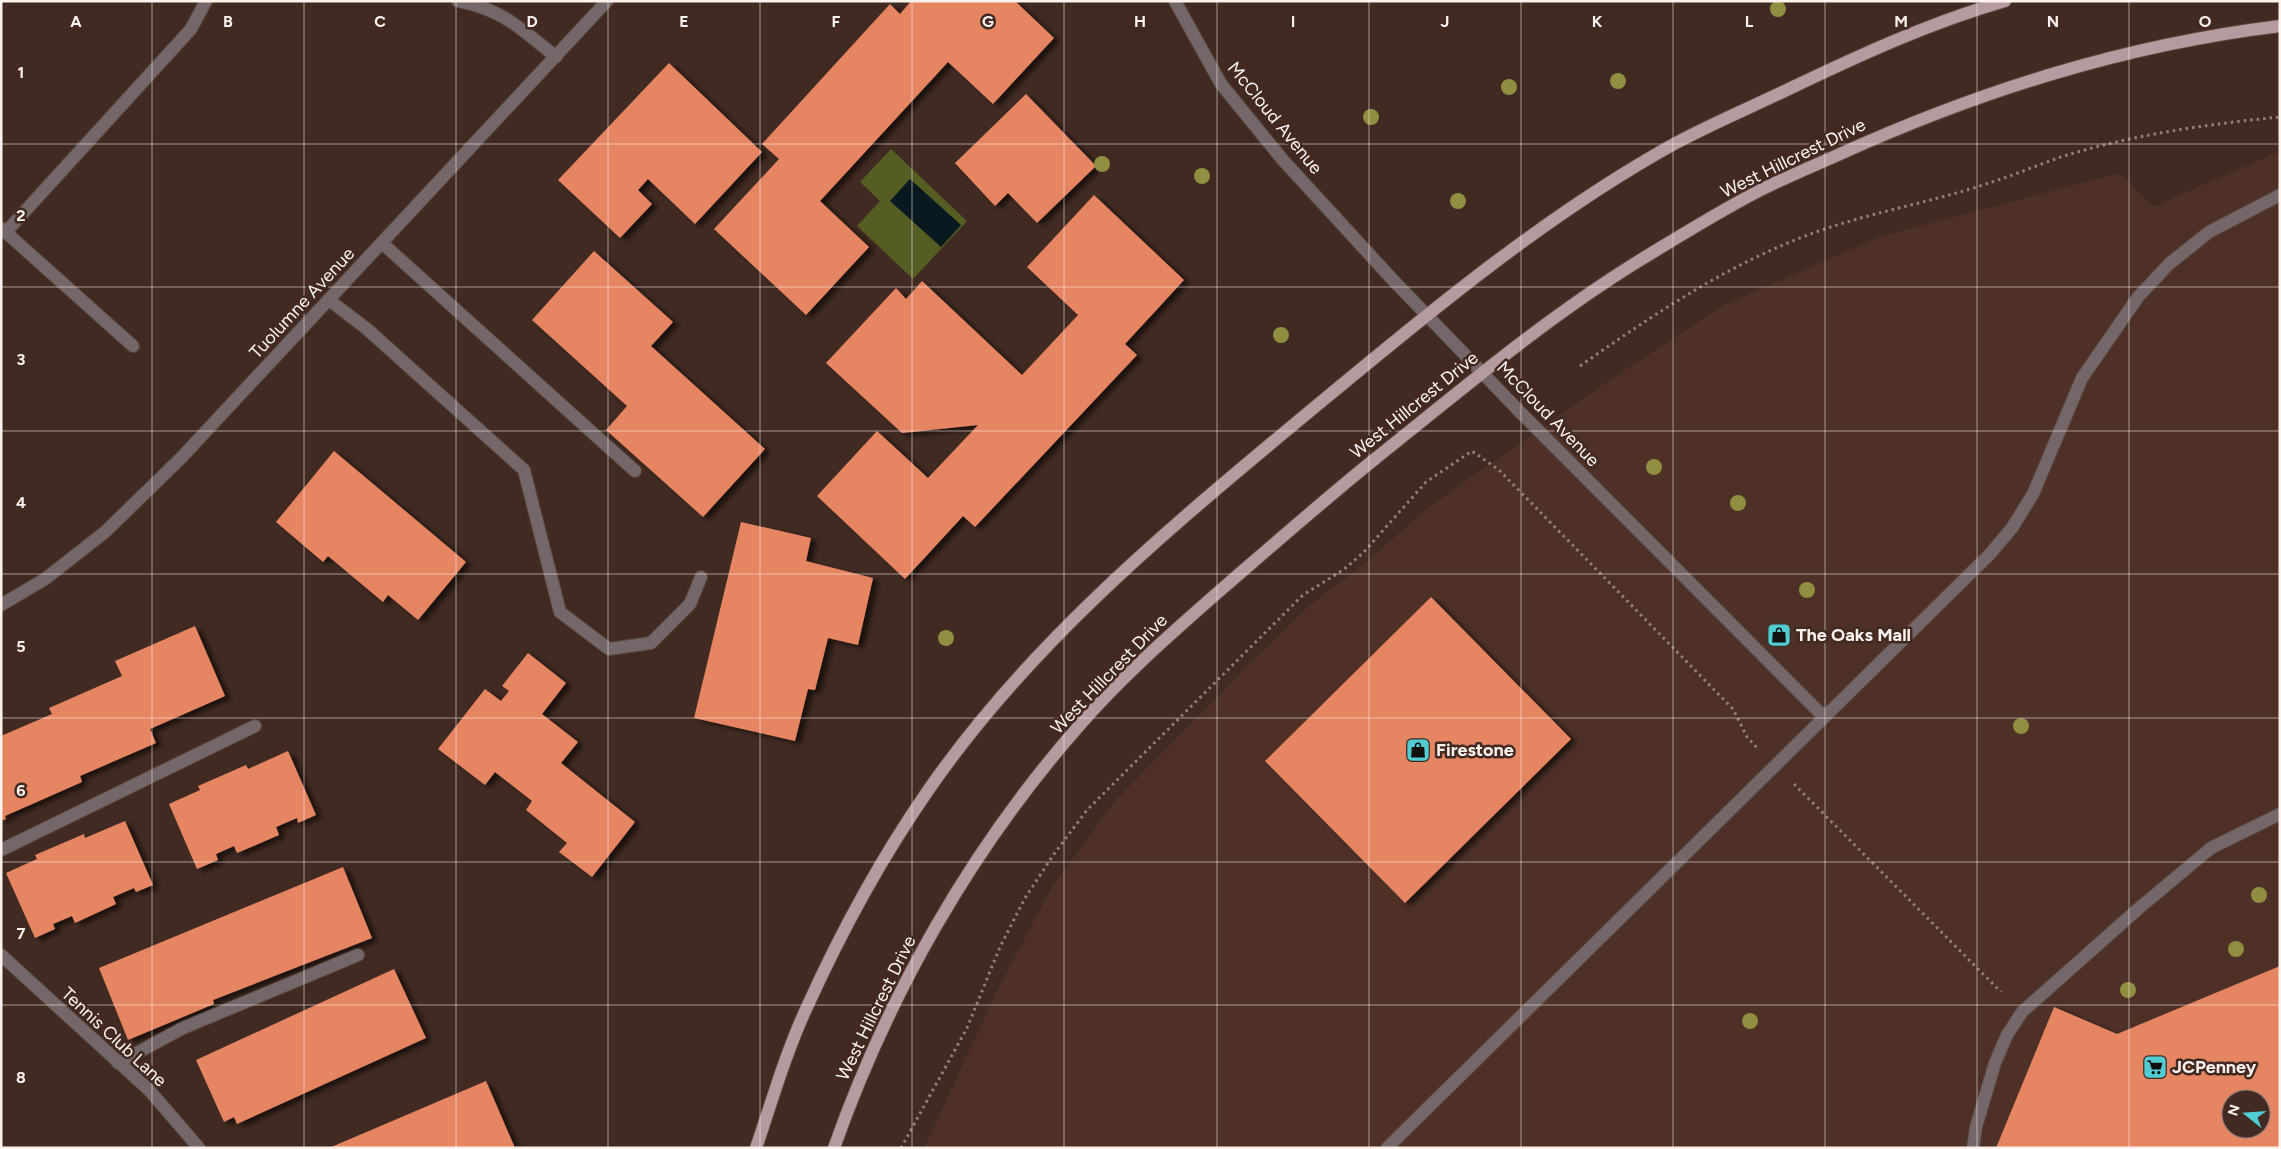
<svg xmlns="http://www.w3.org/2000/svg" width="2281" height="1149" font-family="Figtree,sans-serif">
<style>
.built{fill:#4e3026;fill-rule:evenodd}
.green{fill:#555d23}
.water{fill:#08191f}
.building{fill:#e58562;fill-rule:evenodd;filter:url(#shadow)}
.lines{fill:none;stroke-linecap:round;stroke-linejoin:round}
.minor-casing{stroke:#5b463e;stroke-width:14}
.major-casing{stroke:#5b463e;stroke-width:14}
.path{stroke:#928079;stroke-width:3;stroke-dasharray:2.5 4;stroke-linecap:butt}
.minor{stroke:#736769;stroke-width:12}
.major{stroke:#b59ba0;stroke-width:12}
.tree{fill:#8f8e41}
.grid{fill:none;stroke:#fef2ed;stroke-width:1;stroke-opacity:0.55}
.labels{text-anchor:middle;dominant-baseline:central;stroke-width:5;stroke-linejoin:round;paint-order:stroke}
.street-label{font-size:18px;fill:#fef2ed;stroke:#412a22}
.poi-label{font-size:18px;font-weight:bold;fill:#fef2ed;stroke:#412a22;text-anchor:start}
.grid-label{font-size:16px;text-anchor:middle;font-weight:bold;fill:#fef2ed;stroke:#412a22;stroke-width:5;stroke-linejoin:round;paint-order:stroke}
</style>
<defs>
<filter id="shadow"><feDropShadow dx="5.5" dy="3" stdDeviation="2.5" flood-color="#0009"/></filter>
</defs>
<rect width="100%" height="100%" fill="#412a22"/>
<!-- built -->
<path class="built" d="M2280,151V1148H924L996,993L1053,885L1116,800L1246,667L1311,604L1353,573L1433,504L1601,386L1722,306L1879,237L2120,173L2153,207ZM2231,1099H2261V1129H2231Z"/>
<!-- green -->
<polygon class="green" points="891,149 967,221 913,279 857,226 880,201 860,182"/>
<!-- water -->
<polygon class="water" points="910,179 961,225 941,247 890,201"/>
<!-- building -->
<g class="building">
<polygon points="911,1 1015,1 1054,38 993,104 948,62 820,201 869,247 806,315 714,229 779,159 762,144 890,4 900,14"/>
<polygon points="669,63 762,152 695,224 648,179 638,190 652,204 620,238 558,180"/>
<polygon points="1026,94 1096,166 1037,223 1008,193 995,206 955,163"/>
<polygon points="1094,195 1184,280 1125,344 1137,355 975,527 963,516 905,579 817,496 877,431 928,478 978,425 902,433 826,363 896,288 906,299 922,281 1022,375 1078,315 1027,267"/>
<polygon points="594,251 673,322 651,346 765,449 703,517 606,430 627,406 532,320"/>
<polygon points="334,451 466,562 418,620 388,595 383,602 328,556 323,562 276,522"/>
<polygon points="741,522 811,538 806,561 873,578 858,645 828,638 815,690 808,689 795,741 694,718"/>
<polygon points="1431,597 1571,739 1405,903 1265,761"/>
<polygon points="195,626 225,696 150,729 156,743 80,776 82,782 5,816 6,819 1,821 1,736 52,714 49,708 122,676 115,661"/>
<polygon points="528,653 566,683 542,714 578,742 561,763 635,822 592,877 559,852 567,843 526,810 532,801 495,772 485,785 438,749 485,689 501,701 509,691 502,686"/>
<polygon points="288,751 316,815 298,823 297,818 276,827 279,835 237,853 234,846 216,854 218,860 197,869 169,804 200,790 198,786 246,765 248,769"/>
<polygon points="125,821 153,885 136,892 134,888 113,897 116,904 75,923 72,916 53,924 55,929 35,938 6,873 37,859 35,855 84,834 85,838"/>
<polygon points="343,867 372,938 213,1000 214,1004 128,1040 99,968"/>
<path d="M2280,966V1148H1996L2054,1007L2117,1034ZM2231,1099H2261V1129H2231Z"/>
<polygon points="394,969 426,1038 237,1124 234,1117 224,1122 196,1060"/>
<polygon points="486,1081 515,1148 329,1148"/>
</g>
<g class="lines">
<!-- minor casing -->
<g class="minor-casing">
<g id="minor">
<path d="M458,1C504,10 521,29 556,57"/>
<polyline points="1175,1 1221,84 1282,159 1392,279 1520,412 1824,717"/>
<polyline points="1,228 133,346"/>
<polyline points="6,232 191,29 206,1"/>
<polyline points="382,243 635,471"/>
<polyline points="329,300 367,329 524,470 560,612 609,649 651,643 690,604 701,577"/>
<polyline points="1,605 45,579 105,532 181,458 607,1"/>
<polyline points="1,850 255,726"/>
<polyline points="1,955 149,1090 199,1148"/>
<polyline points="118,1063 183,1028 358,955"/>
<polyline points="1387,1148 1989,555 2012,528 2033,494 2082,378 2138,297 2169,264 2209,232 2280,195"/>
<polyline points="1973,1148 1976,1127 1995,1063 2007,1035 2022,1012 2138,909 2211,848 2280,814"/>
</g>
</g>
<!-- major casing -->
<g class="major-casing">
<g id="major">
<path d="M756,1148C772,1101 786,1052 807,1007C841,932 880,860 927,792C1024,651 1155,540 1286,431C1408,330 1535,221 1674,144C1713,123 1754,106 1793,87C1862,54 1932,22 2005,1"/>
<path d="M834,1148C888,995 971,849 1078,727C1121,677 1173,632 1223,588C1274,544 1324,500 1376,458C1461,390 1545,319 1637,262C1675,239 1713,215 1753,194C1781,179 1811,167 1840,154C1982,90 2125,45 2280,26"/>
</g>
</g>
<!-- path -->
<g class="path">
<path d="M1580,366C1653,315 1722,268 1805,236C1863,214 1924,204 1983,185C2009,177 2035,166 2061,157C2130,135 2208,124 2280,117"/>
<polyline points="1794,784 2001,992"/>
<polyline points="901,1148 967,1028 1000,947 1025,898 1054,854 1087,810 1303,595 1343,570 1363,553 1426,482 1472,451 1499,470 1733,709 1747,737 1757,748"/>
</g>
<!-- minor -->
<use href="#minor" class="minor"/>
<!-- major -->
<use href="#major" class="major"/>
</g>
<!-- trees -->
<g class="tree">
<circle cx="1778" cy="9" r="8"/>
<circle cx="1618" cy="81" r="8"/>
<circle cx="1509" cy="87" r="8"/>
<circle cx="1371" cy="117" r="8"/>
<circle cx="1102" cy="164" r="8"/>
<circle cx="1202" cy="176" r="8"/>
<circle cx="1458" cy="201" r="8"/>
<circle cx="1281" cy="335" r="8"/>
<circle cx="1654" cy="467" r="8"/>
<circle cx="1738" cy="503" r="8"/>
<circle cx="1807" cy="590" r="8"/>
<circle cx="946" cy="638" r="8"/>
<circle cx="2021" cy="726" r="8"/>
<circle cx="2259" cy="895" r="8"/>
<circle cx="2236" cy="949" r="8"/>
<circle cx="2128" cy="990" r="8"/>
<circle cx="1750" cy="1021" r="8"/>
</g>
<!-- grid -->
<path class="grid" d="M152,1V1148M304,1V1148M456,1V1148M608,1V1148M760,1V1148M912,1V1148M1064,1V1148M1217,1V1148M1369,1V1148M1521,1V1148M1673,1V1148M1825,1V1148M1977,1V1148M2129,1V1148M1,144H2280M1,287H2280M1,431H2280M1,574H2280M1,718H2280M1,862H2280M1,1005H2280"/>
<!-- icons -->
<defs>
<g id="shop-square" transform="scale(1.25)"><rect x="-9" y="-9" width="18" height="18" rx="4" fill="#51ccd1" stroke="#412a22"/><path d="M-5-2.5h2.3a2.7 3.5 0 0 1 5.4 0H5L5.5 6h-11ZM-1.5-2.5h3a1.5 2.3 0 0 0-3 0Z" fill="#111"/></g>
<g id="supermarket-square" transform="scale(1.25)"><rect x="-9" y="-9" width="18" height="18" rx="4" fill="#51ccd1" stroke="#412a22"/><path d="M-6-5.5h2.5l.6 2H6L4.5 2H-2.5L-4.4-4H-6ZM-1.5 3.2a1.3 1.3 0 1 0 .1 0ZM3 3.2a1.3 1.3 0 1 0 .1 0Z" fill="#111"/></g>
</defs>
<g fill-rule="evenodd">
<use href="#shop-square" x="1779" y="635"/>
<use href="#shop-square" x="1418" y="750"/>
<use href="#supermarket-square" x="2155" y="1067"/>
</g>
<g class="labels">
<!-- street labels -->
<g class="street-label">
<text transform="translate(1275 118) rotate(51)">McCloud Avenue</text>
<text transform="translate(1793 158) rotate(-26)">West Hillcrest Drive</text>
<text transform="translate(302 303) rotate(-47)">Tuolumne Avenue</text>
<text transform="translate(1414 405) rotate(-39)">West Hillcrest Drive</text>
<text transform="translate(1548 414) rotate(46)">McCloud Avenue</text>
<text transform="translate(1109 674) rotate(-46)">West Hillcrest Drive</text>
<text transform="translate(876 1008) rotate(-64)">West Hillcrest Drive</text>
<text transform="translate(114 1037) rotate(43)">Tennis Club Lane</text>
</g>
<!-- poi labels -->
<g class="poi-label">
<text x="1796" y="635">The Oaks Mall</text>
<text x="1436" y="750">Firestone</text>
<text x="2172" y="1067">JCPenney</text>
</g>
</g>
<g class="grid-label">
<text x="76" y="27">A</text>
<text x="228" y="27">B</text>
<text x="380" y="27">C</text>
<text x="532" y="27">D</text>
<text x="684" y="27">E</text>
<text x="836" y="27">F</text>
<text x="988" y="27">G</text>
<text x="1140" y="27">H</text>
<text x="1293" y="27">I</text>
<text x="1445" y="27">J</text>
<text x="1597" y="27">K</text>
<text x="1749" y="27">L</text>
<text x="1901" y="27">M</text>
<text x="2053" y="27">N</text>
<text x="2205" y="27">O</text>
<text x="21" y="78">1</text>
<text x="21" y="221">2</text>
<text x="21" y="365">3</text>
<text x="21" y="508">4</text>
<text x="21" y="652">5</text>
<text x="21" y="796">6</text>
<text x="21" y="939">7</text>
<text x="21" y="1083">8</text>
</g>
<!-- border -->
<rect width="2281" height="1149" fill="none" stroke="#fef2ed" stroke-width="5"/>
<!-- north arrow -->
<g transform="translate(2246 1114) rotate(287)"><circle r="24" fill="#412a22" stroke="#8d7a73"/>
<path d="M0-4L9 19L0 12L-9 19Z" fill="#51ccd1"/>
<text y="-8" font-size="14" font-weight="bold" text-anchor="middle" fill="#fef2ed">N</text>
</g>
</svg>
